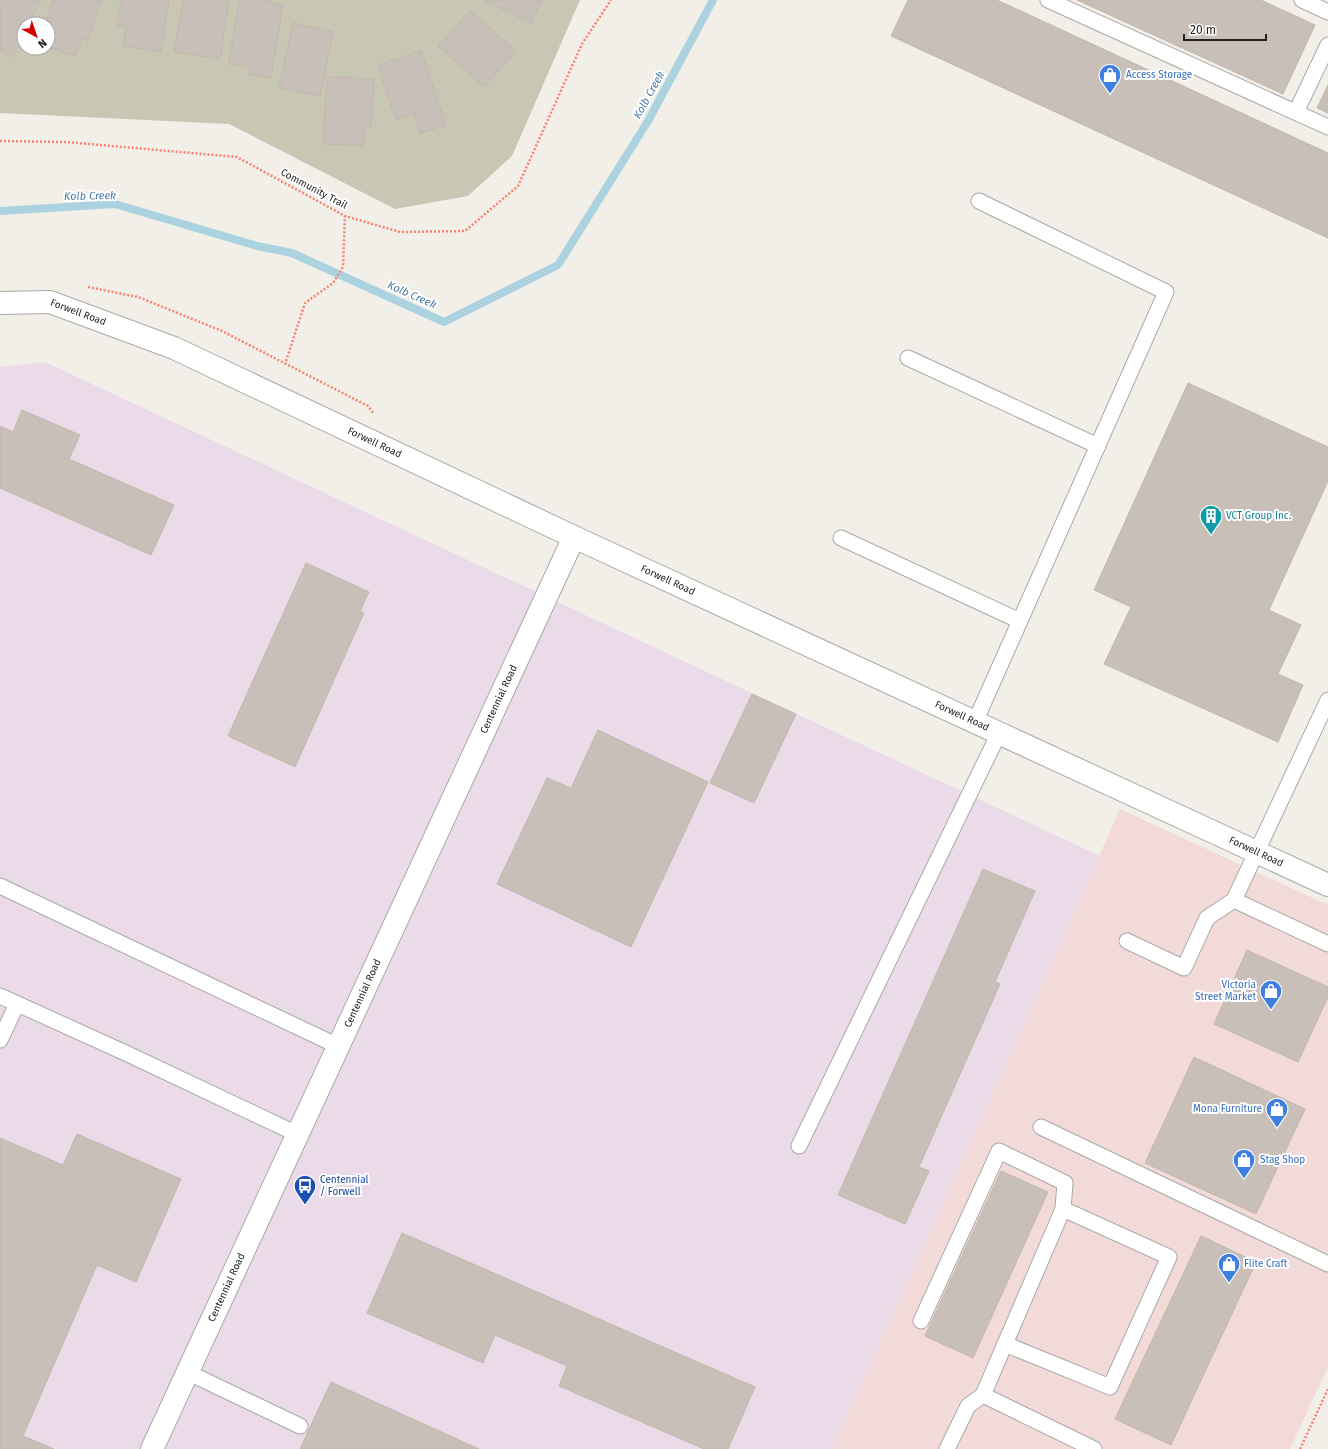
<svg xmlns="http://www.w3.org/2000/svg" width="1328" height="1449" font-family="'Fira Sans',sans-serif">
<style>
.commercial{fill:#f2dad9}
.industrial{fill:#ebdbe8}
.construction{fill:#c7c7b4;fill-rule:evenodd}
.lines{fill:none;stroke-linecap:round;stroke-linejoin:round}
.stream{stroke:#aad3df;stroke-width:8}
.building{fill:#c7bfb8;stroke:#c4b6ab}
.lane-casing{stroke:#a9a9a9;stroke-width:17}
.street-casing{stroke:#a9a9a9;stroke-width:24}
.path{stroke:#fa8072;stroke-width:2.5;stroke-dasharray:2 2;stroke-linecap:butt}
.lane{stroke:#fff;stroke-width:15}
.street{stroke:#fff;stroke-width:22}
.labels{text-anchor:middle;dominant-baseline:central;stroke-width:4;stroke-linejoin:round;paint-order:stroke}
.shop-label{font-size:10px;fill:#366cbe;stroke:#fff;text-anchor:start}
.street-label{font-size:10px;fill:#222;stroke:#fff}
.culture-label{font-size:10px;fill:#0d838f;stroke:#fff;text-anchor:start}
.transit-label{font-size:10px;fill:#164399;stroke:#fff;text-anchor:start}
.water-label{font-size:11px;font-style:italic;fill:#4a7aab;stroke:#fff}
</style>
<rect width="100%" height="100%" fill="#f2efe9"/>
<!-- commercial -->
<polygon class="commercial" points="1120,809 1328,905 1328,1367 1290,1449 832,1449"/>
<!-- industrial -->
<polygon class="industrial" points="45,362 1100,856 832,1449 0,1449 0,367"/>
<!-- construction -->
<path class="construction" d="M0,0H580L512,156L468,196L395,209L229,124L0,113ZM24,24H48V48H24Z"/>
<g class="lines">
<!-- stream -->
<polyline class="stream" points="0,211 115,204 257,246 292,253 444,322 558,265 648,121 713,0"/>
</g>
<!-- building -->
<g class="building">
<polygon points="0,0 41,0 29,24 24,24 24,34 13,57 0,50"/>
<polygon points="53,0 102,0 88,40 82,38 75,56 48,47 48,24 45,24"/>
<polygon points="121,0 169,0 161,52 123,46 126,27 117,25"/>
<polygon points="183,0 229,0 220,59 174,52"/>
<polygon points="239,0 271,0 271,3 283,5 271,78 249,75 250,67 229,64"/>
<polygon points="484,0 542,0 531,23"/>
<polygon points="908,0 997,0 1328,153 1328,238 891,36"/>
<polygon points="1077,0 1261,0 1315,25 1283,94"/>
<polygon points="470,11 516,51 484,87 438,46"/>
<polygon points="293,23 333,32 320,96 279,87"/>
<polygon points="421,51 446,125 420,133 414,114 396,120 378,65"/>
<polygon points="340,76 374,80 371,127 365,126 363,146 323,144 327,77 340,78"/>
<polygon points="1328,85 1328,113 1317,108"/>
<polygon points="1188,383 1328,447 1328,481 1269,610 1301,625 1278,674 1303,685 1278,742 1104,664 1131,607 1094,590"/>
<polygon points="22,410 80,435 69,459 174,505 151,555 0,488 0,426 13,432"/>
<polygon points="306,563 369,592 360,611 364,613 295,767 228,736"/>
<polygon points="752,694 796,714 754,803 710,783"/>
<polygon points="598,730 708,782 631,947 497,884 547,778 571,788"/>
<polygon points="983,869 1035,891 995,982 1000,984 919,1167 929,1171 905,1224 838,1195"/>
<polygon points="1247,950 1328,987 1328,997 1298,1062 1214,1024"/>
<polygon points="1194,1057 1305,1109 1256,1214 1145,1163"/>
<polygon points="77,1134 181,1179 136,1282 97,1265 23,1436 54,1449 0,1449 0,1138 63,1165"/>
<polygon points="1001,1171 1048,1192 973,1358 925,1336"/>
<polygon points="402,1233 755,1387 728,1449 704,1449 559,1386 567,1366 495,1335 483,1363 367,1313"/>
<polygon points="1201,1236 1256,1262 1171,1445 1115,1419"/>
<polygon points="331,1382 479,1449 300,1449"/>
</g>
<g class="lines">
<!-- lane casing -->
<g class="lane-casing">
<g id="lane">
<polyline points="1048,0 1328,127"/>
<polyline points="1302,0 1328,12"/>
<polyline points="1296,112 1328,45"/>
<polyline points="908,358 1098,446"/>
<polyline points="841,538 1020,621"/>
<polyline points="1328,700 1234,900 1328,944"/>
<polyline points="975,722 1166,292 979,201"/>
<polyline points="0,886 338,1046"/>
<polyline points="1127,941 1184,968 1207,918 1234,900"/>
<polyline points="0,996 130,1055 297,1134"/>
<polyline points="0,1040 17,1004"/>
<polyline points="1041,1127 1328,1264"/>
<polyline points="799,1146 999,733"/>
<polyline points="921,1321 999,1151 1065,1183 1063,1209"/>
<polyline points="187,1372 300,1426"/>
<polyline points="983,1395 1063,1209 1169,1257 1110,1387 1005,1344"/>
<polyline points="947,1449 968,1406 983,1395 1094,1449"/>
</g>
</g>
<!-- street casing -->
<g class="street-casing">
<g id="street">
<path id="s1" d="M0,303L50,302L174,348L574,537L1328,885"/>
<path id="s2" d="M152,1449L574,537"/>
</g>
</g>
<!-- path -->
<g class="path">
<polyline points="0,141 66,142 237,157 345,216 400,232 465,231 518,186 582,44 611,0"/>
<polyline points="88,287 138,297 222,331 368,406 374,414"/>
<polyline points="286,361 305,303 333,283 343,267 345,216"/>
<polyline points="1300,1449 1328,1389"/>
</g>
<!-- lane -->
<use href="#lane" class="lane"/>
<!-- street -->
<use href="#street" class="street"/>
</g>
<!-- icons -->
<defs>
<g id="shop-pin" transform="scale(1.15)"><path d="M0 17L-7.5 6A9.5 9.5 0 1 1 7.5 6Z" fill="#3f7fe0" stroke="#fff"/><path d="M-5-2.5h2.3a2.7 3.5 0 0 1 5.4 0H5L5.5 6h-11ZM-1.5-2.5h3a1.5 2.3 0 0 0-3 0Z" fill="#fff"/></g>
<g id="building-pin" transform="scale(1.15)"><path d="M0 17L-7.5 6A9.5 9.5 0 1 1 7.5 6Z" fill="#0f9aa8" stroke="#fff"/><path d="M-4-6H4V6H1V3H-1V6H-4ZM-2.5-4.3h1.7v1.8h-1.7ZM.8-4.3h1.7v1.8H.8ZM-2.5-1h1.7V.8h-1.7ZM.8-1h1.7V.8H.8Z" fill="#fff"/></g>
<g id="bus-pin" transform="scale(1.15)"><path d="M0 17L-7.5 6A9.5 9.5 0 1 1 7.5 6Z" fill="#1a4fb4" stroke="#fff"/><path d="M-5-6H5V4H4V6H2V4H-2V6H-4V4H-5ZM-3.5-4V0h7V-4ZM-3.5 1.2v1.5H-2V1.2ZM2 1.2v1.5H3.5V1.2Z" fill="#fff"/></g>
</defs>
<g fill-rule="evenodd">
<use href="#shop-pin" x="1110" y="75"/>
<use href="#building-pin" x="1211" y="516"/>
<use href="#shop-pin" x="1271" y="991"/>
<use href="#shop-pin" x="1277" y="1109"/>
<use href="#shop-pin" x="1244" y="1160"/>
<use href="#bus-pin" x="305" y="1186"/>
<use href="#shop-pin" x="1229" y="1264"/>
</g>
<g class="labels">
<!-- shop labels -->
<g class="shop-label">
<text x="1126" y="75">Access Storage</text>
<text x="1256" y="985" text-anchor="end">Victoria<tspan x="1256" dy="12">Street Market</tspan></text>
<text x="1262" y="1109" text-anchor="end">Mona Furniture</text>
<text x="1260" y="1160">Stag Shop</text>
<text x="1244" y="1264">Flite Craft</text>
</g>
<!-- street labels -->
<g class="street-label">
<text transform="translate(314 189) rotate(28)">Community Trail</text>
<text stroke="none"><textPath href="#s1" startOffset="80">Forwell Road</textPath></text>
<text stroke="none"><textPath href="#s1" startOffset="404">Forwell Road</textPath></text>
<text stroke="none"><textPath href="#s1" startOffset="728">Forwell Road</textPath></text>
<text stroke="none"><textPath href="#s2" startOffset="826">Centennial Road</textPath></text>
<text stroke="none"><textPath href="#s1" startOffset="1052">Forwell Road</textPath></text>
<text stroke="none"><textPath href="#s1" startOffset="1376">Forwell Road</textPath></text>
<text stroke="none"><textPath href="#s2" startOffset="502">Centennial Road</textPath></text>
<text stroke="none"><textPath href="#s2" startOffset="178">Centennial Road</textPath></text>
</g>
<!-- culture labels -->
<g class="culture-label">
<text x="1226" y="516">VCT Group Inc.</text>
</g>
<!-- transit labels -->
<g class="transit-label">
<text x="320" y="1180">Centennial<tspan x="320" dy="12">/ Forwell</tspan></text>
</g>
<!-- water labels -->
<g class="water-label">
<text transform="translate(649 95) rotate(-61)">Kolb Creek</text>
<text transform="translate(90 196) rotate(-1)">Kolb Creek</text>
<text transform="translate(412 295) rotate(24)">Kolb Creek</text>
</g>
</g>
<!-- north arrow -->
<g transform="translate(36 36) rotate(140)"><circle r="19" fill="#ffffff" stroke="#a7a7a7"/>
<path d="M0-3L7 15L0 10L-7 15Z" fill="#d40000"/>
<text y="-6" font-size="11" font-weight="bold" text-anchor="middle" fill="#222222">N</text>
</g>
<!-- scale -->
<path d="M1184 34v6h82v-6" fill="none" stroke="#222222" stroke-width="2"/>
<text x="1190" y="34" font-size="12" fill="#222222" stroke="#ffffff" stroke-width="3" paint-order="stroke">20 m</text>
</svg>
